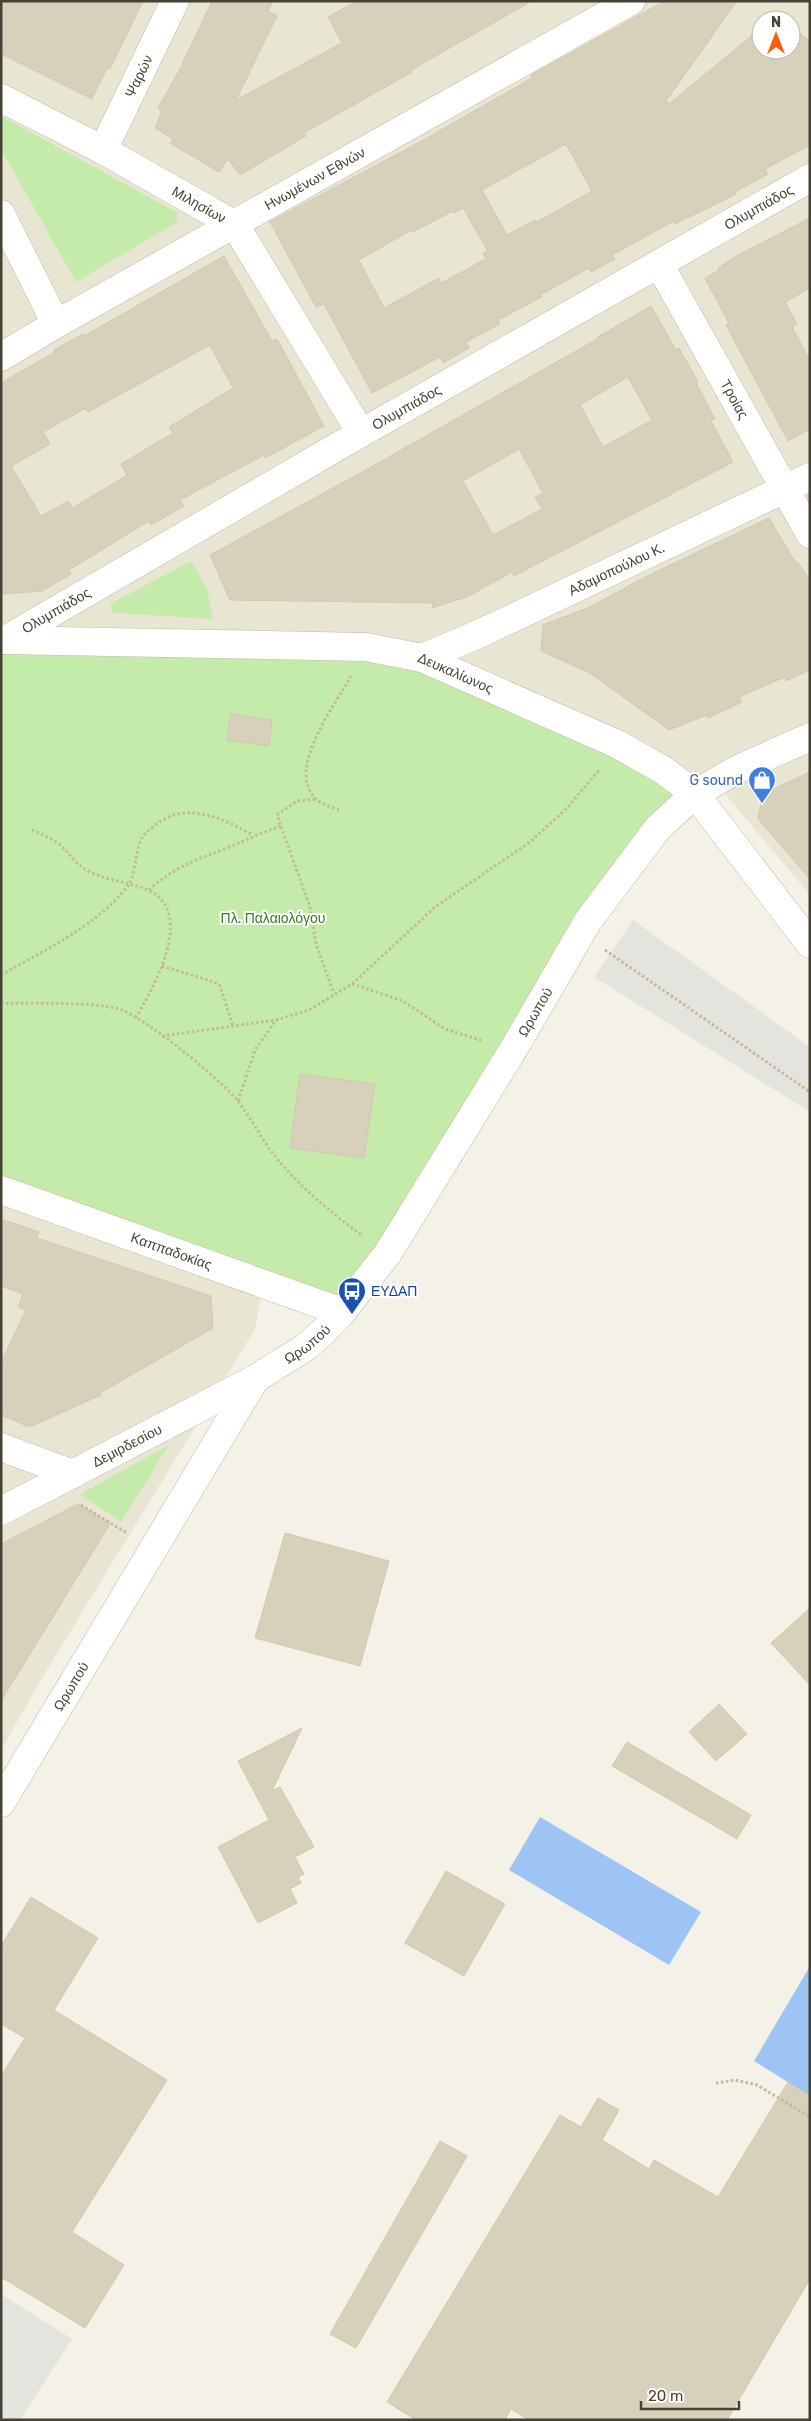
<svg xmlns="http://www.w3.org/2000/svg" width="811" height="2421" font-family="Rubik,sans-serif">
<style>
.residential{fill:#e8e5d3;fill-rule:evenodd}
.green{fill:#c5ebab}
.parking{fill:#e5e3de}
.water{fill:#9dc4f5}
.building{fill:#d7d0ba;stroke:#d2c9ad;fill-rule:evenodd}
.lines{fill:none;stroke-linecap:round;stroke-linejoin:round}
.minor-casing{stroke:#c0bba7;stroke-width:29}
.tertiary-casing{stroke:#c0bba7;stroke-width:29}
.path{stroke:#c3ba98;stroke-width:3;stroke-dasharray:2.5 2.5;stroke-linecap:butt}
.minor{stroke:#fff;stroke-width:28}
.tertiary{stroke:#fff;stroke-width:28}
.labels{text-anchor:middle;dominant-baseline:central;stroke-width:4;stroke-linejoin:round;paint-order:stroke}
.street-label{font-size:14px;fill:#474334;stroke:#fff}
.shop-label{font-size:14px;fill:#366cbe;stroke:#fff;text-anchor:end}
.park-label{font-size:14px;fill:#387d23;stroke:#fff}
.transit-label{font-size:14px;fill:#164399;stroke:#fff;text-anchor:start}
</style>
<rect width="100%" height="100%" fill="#f4f2e6"/>
<!-- residential -->
<g class="residential">
<path d="M1,1H810V895L721,789L1,658ZM761,20H791V50H761Z"/>
<polygon points="1,1205 261,1296 255,1329 45,1673 1,1750"/>
</g>
<!-- green -->
<g class="green">
<polygon points="1,116 178,213 177,222 76,282 1,149"/>
<polygon points="191,561 207,589 213,619 113,613 110,604"/>
<polygon points="1,640 422,658 695,794 658,828 342,1312 1,1190"/>
<polygon points="169,1445 121,1522 80,1494"/>
</g>
<!-- parking -->
<g class="parking">
<polygon points="633,920 810,1047 810,1112 594,977"/>
<polygon points="1,2294 72,2339 20,2420 1,2420"/>
</g>
<!-- water -->
<g class="water">
<polygon points="540,1817 701,1912 669,1965 509,1870"/>
<polygon points="810,1966 810,2096 754,2061"/>
</g>
<!-- building -->
<g class="building">
<polygon points="1,1 143,1 110,69 107,68 92,99 1,54"/>
<polygon points="212,1 273,1 268,11 277,16 236,100 342,43 328,17 357,1 532,1 411,70 412,72 304,133 306,136 240,175 228,159 219,172 170,143 173,139 155,128 162,111 158,108 179,71"/>
<path d="M665,1H737L666,101L669,104L761,28V56L766,50H791V26L810,41V145L765,169L768,174L735,192L736,194L675,224L674,221L612,255L615,259L591,272L589,268L540,295L542,297L498,320L500,324L466,342L469,348L443,363L440,357L372,393L324,304L316,307L270,222L418,143L532,78L531,75ZM566,144L592,191L537,222L535,220L507,235L482,190ZM463,208L488,251L483,253L486,259L441,283L439,278L384,308L359,260L410,231L412,232L453,211L454,213Z"/>
<polygon points="810,218 810,288 785,302 797,324 792,327 810,361 810,429 788,441 726,325 729,323 705,278 720,270 718,268 740,254"/>
<path d="M224,256L272,341L277,339L324,426L265,458L264,455L180,500L184,506L151,525L149,521L105,548L69,570L71,574L42,591L1,594V383L55,352L54,350L83,334L84,336ZM210,345L233,388L169,427L173,433L121,464L127,475L73,508L68,501L41,516L11,466L50,444L43,432L86,408L88,412Z"/>
<path d="M651,306L676,350L679,348L698,382L696,383L715,419L711,421L733,462L514,576L512,572L469,596L432,608L433,603L230,600L210,555L364,471L599,338L598,337ZM628,377L652,420L603,447L580,405ZM519,449L543,493L535,497L542,509L493,535L463,481Z"/>
<polygon points="769,518 795,562 797,561 810,581 810,670 786,681 785,677 739,697 742,702 708,718 707,715 669,730 590,673 541,651 543,625 590,607 645,577"/>
<polygon points="230,714 272,720 269,746 227,740"/>
<polygon points="810,772 810,879 758,819 763,794"/>
<polygon points="300,1074 375,1084 364,1158 290,1148"/>
<polygon points="1,1219 39,1232 37,1238 211,1296 213,1328 100,1393 101,1395 32,1426 27,1426 1,1415 1,1363 26,1310 18,1307 23,1294 1,1286"/>
<polygon points="78,1504 110,1524 1,1701 1,1544"/>
<polygon points="285,1533 389,1561 360,1666 255,1638"/>
<polygon points="810,1608 810,1685 771,1643"/>
<polygon points="719,1704 747,1734 716,1761 689,1732"/>
<polygon points="302,1728 272,1791 280,1787 314,1847 295,1857 304,1874 298,1877 301,1883 290,1889 297,1903 258,1923 218,1847 269,1820 238,1761"/>
<polygon points="627,1742 751,1815 737,1839 612,1766"/>
<polygon points="446,1871 505,1904 464,1976 405,1943"/>
<polygon points="31,1897 98,1938 54,2010 167,2080 72,2232 124,2265 85,2328 1,2277 1,2076 25,2038 1,2024 1,1946"/>
<polygon points="788,2082 810,2096 810,2279 727,2420 529,2420 511,2409 505,2420 416,2420 387,2402 560,2115 581,2127 598,2098 619,2110 602,2140 649,2169 654,2160 718,2197"/>
<polygon points="440,2141 467,2156 356,2348 330,2334"/>
</g>
<g class="lines">
<!-- minor casing -->
<g class="minor-casing">
<g id="minor">
<path id="s1" d="M1,98L103,150L235,225L361,433"/>
<path id="s2" d="M103,150L175,1"/>
<polyline points="1,214 56,324"/>
<path id="s3" d="M659,264L810,534"/>
<path id="s4" d="M1,357L56,324L631,1"/>
<path id="s5" d="M5,640L361,433L810,178"/>
<path id="s6" d="M5,640L366,647L422,658L617,744L663,770L695,794L810,944"/>
<path id="s7" d="M422,658L481,633L810,477"/>
<path id="s8" d="M1,1190L342,1312"/>
<polyline points="1,1447 73,1474"/>
<path id="s9" d="M1,1803L255,1379"/>
</g>
</g>
<!-- tertiary casing -->
<g class="tertiary-casing">
<g id="tertiary">
<path id="s10" d="M1,1511L255,1379L306,1347L324,1331L342,1312L388,1253L513,1050L588,921L658,828L695,794L736,770L810,737"/>
</g>
</g>
<!-- path -->
<g class="path">
<polyline points="315,799 297,801 277,815 310,907 316,944 334,994"/>
<path d="M339,810C332,807 320,804 315,798C286,768 336,704 351,676"/>
<path d="M32,830C41,834 51,838 59,844C70,854 76,865 90,872C108,881 130,882 148,890C197,912 153,989 135,1019"/>
<path d="M149,890C174,867 196,860 227,848C247,840 260,833 281,826"/>
<polyline points="605,950 810,1092"/>
<polyline points="162,966 214,982 220,986 233,1026"/>
<path d="M1,975C45,950 96,926 128,886C134,879 136,853 140,842C143,834 148,831 154,826C185,800 222,818 253,835"/>
<polyline points="352,984 403,1001 445,1029 483,1041"/>
<path d="M1,1003C31,1004 97,1001 122,1010C149,1021 219,1078 238,1101C251,1118 261,1138 274,1155C299,1186 331,1213 363,1236"/>
<polyline points="162,1036 276,1020 309,1010 352,984 435,907 530,842 566,809 600,769"/>
<polyline points="238,1101 255,1050 276,1020"/>
<polyline points="81,1505 127,1533"/>
<polyline points="716,2083 735,2080 757,2085 810,2117"/>
</g>
<!-- minor -->
<use href="#minor" class="minor"/>
<!-- tertiary -->
<use href="#tertiary" class="tertiary"/>
</g>
<!-- icons -->
<defs>
<g id="shop-pin" transform="scale(1.4375)"><path d="M0 17L-7.5 6A9.5 9.5 0 1 1 7.5 6Z" fill="#3f7fe0" stroke="#fff"/><path d="M-5-2.5h2.3a2.7 3.5 0 0 1 5.4 0H5L5.5 6h-11ZM-1.5-2.5h3a1.5 2.3 0 0 0-3 0Z" fill="#fff"/></g>
<g id="bus-pin" transform="scale(1.4375)"><path d="M0 17L-7.5 6A9.5 9.5 0 1 1 7.5 6Z" fill="#1a4fb4" stroke="#fff"/><path d="M-5-6H5V4H4V6H2V4H-2V6H-4V4H-5ZM-3.5-4V0h7V-4ZM-3.5 1.2v1.5H-2V1.2ZM2 1.2v1.5H3.5V1.2Z" fill="#fff"/></g>
</defs>
<g fill-rule="evenodd">
<use href="#shop-pin" x="762" y="780"/>
<use href="#bus-pin" x="352" y="1291"/>
</g>
<g class="labels">
<!-- street labels -->
<g class="street-label">
<text stroke="none"><textPath href="#s2" startOffset="82">Ψαρών</textPath></text>
<text stroke="none"><textPath href="#s4" startOffset="361">Ηνωμένων Εθνών</textPath></text>
<text stroke="none"><textPath href="#s1" startOffset="225">Μιλησίων</textPath></text>
<text stroke="none"><textPath href="#s5" startOffset="869">Ολυμπιάδος</textPath></text>
<text stroke="none"><textPath href="#s3" startOffset="155">Τροίας</textPath></text>
<text stroke="none"><textPath href="#s5" startOffset="464">Ολυμπιάδος</textPath></text>
<text stroke="none"><textPath href="#s7" startOffset="214">Αδαμοπούλου Κ.</textPath></text>
<text stroke="none"><textPath href="#s5" startOffset="59">Ολυμπιάδος</textPath></text>
<text stroke="none"><textPath href="#s6" startOffset="455">Δευκαλίωνος</textPath></text>
<text stroke="none"><textPath href="#s10" startOffset="754">Ωρωπού</textPath></text>
<text stroke="none"><textPath href="#s8" startOffset="181">Καππαδοκίας</textPath></text>
<text stroke="none"><textPath href="#s10" startOffset="349">Ωρωπού</textPath></text>
<text stroke="none"><textPath href="#s10" startOffset="142">Δεμιρδεσίου</textPath></text>
<text stroke="none"><textPath href="#s9" startOffset="136">Ωρωπού</textPath></text>
</g>
<!-- shop labels -->
<g class="shop-label">
<text x="743" y="780">G sound</text>
</g>
<!-- park labels -->
<g class="park-label">
<text x="273" y="918">Πλ. Παλαιολόγου</text>
</g>
<!-- transit labels -->
<g class="transit-label">
<text x="371" y="1291">ΕΥΔΑΠ</text>
</g>
</g>
<!-- border -->
<rect width="811" height="2421" fill="none" stroke="#474334" stroke-width="5"/>
<!-- north arrow -->
<g transform="translate(776 35)"><circle r="24" fill="#ffffff" stroke="#b5b4ae"/>
<path d="M0-4L9 19L0 12L-9 19Z" fill="#ff5912"/>
<text y="-8" font-size="14" font-weight="bold" text-anchor="middle" fill="#474334">N</text>
</g>
<!-- scale -->
<path d="M641 2401v8h98v-8" fill="none" stroke="#474334" stroke-width="2.5"/>
<text x="648" y="2401" font-size="15" fill="#474334" stroke="#ffffff" stroke-width="4" paint-order="stroke">20 m</text>
</svg>
